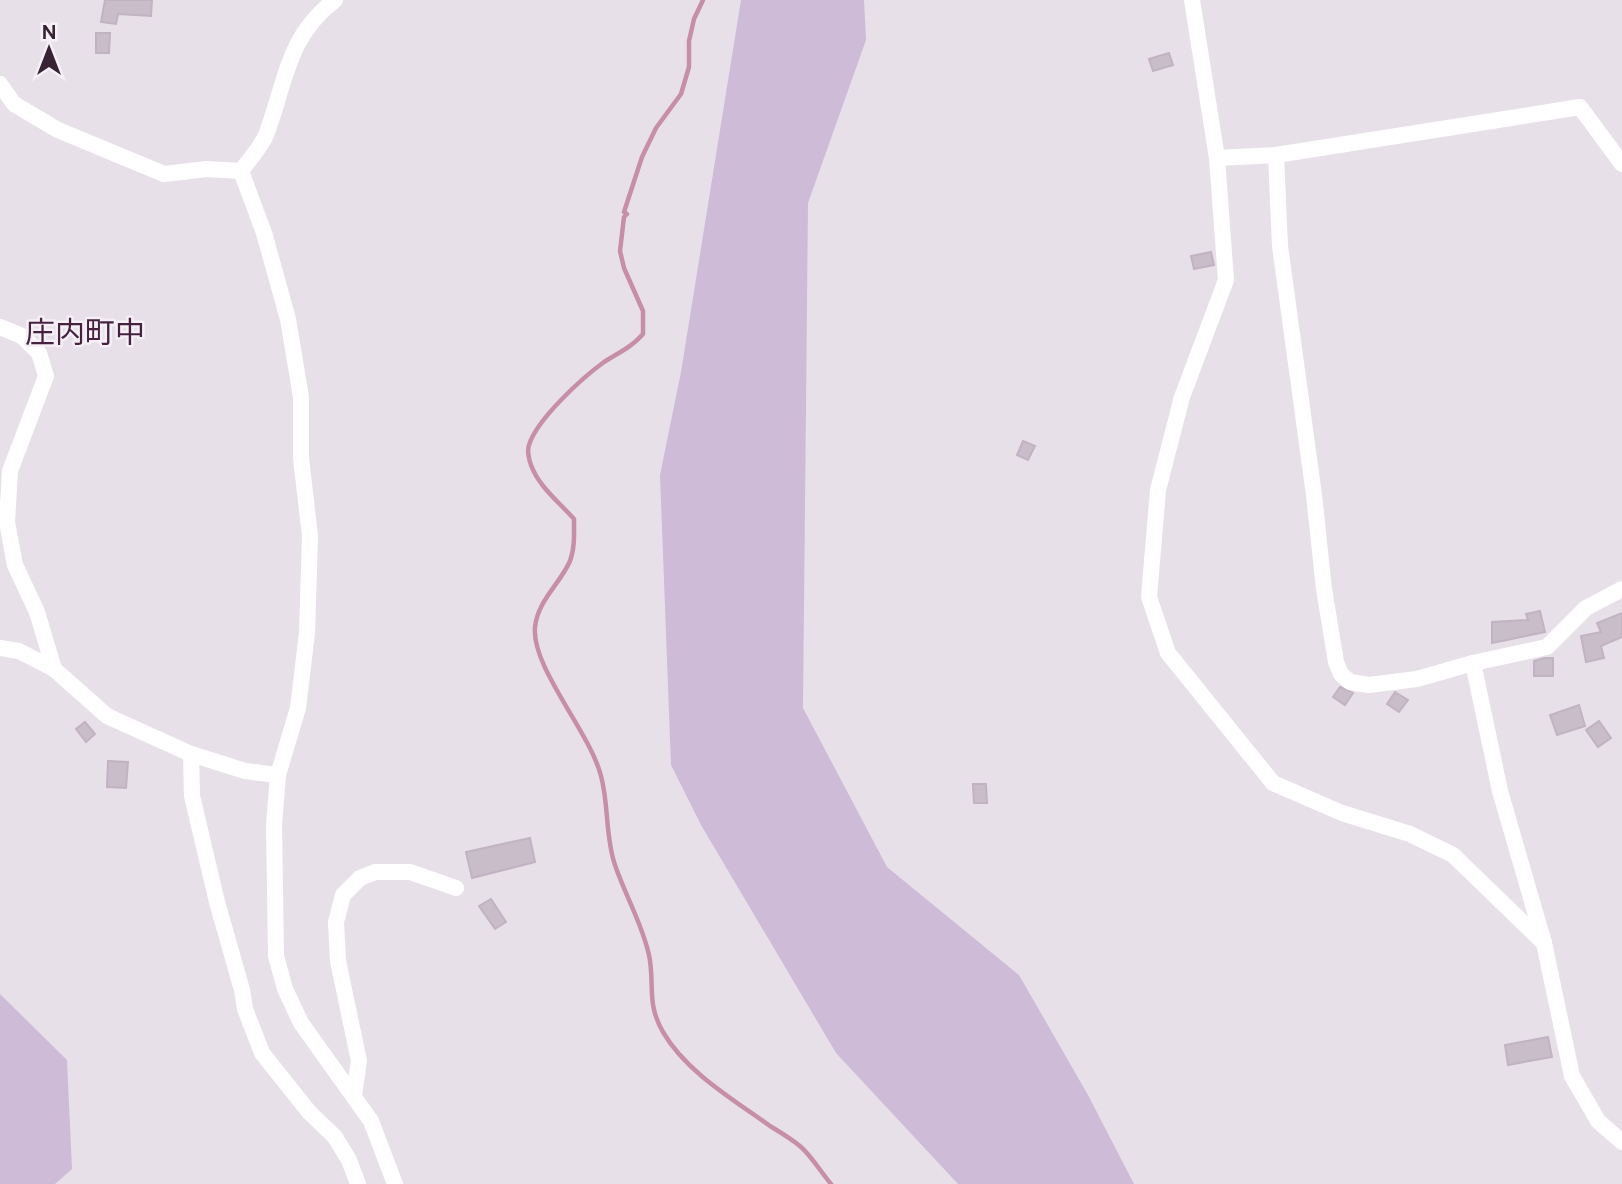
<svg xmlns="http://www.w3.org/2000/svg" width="1622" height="1184" font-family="Figtree,'Noto Sans JP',sans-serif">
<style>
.green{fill:#cebbd7}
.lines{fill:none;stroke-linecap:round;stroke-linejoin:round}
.stream{stroke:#c78ea7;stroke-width:4.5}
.building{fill:#c8bdc9;stroke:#c1b3c1;stroke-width:2}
.street{stroke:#fff;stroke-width:16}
.labels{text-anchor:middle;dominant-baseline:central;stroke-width:5;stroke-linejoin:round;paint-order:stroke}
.quarter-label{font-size:30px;fill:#462240;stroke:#f5f0f6}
</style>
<rect width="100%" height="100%" fill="#e8e0e9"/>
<!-- green -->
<g class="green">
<polygon points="741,0 864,0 866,40 808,203 803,708 887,867 1019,975 1088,1095 1134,1184 958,1184 836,1053 701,825 671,765 660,475 681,372"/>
<polygon points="0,994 67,1060 72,1169 55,1184 0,1184"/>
</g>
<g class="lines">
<!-- stream -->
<path class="stream" d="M703,0L694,19L689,41V67L681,94L656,128L642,157L624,212L627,214L624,217L620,251L624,268L643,311V334C632,347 618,353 604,362C582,378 537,419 529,445C527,450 529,460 531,465C539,487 559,502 574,519C574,533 575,548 570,561C560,584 538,600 535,627C531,667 590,732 601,776C609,805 605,836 615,865C625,895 642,923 649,955C655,983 646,1003 663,1032C686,1072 734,1100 770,1126C780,1132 792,1139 801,1147C812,1157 821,1172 831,1184"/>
</g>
<!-- building -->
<g class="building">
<polygon points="105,0 152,0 151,16 118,14 116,24 101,22"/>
<polygon points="96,33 110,33 109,53 96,53"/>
<polygon points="1169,53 1173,65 1153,71 1149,59"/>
<polygon points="1211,252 1214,265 1194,269 1191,256"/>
<polygon points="1023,441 1035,446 1028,460 1017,455"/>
<polygon points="1540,611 1545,632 1492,643 1492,622 1528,620 1526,614"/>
<polygon points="1622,613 1622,637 1601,646 1604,658 1586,662 1581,636 1601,632 1597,623"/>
<polygon points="1544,658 1553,658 1553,676 1534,676 1534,661"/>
<polygon points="1340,687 1353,693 1345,705 1333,697"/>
<polygon points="1395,692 1408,700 1399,712 1387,704"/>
<polygon points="1579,705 1585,726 1557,735 1550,715"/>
<polygon points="1599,721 1611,738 1598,747 1586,730"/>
<polygon points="85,722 95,734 86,742 76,729"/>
<polygon points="108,761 128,762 126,788 107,787"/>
<polygon points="973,784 986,784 987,803 974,803"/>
<polygon points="530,838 535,862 472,878 466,852"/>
<polygon points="491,899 506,922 495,929 479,906"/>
<polygon points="1548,1037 1552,1057 1508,1065 1505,1045"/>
</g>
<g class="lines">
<!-- street -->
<g class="street">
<polyline points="1192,0 1217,158 1226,280 1182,397 1158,490 1149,597 1168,653 1273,783 1342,813 1410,834 1453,855 1544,943"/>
<polyline points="0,84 14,104 58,130 164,174 207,169 241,171"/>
<polyline points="1276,155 1280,246 1314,495 1324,589 1336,662 1341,674 1350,682 1369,685 1417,679 1473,663 1547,647 1586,608 1622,589"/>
<polyline points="1217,158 1276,155 1580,107 1622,164"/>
<polyline points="241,171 264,233 288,319 301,397 301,458 310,536 307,633 298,708 278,775 274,825 276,956 285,989 301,1023 371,1121 395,1184"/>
<path d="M241,171C249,160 261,147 266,135C286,83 286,37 335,0"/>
<polyline points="0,327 22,336 39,353 46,376 10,471 7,522 15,565 37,612 54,669"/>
<polyline points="0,648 19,651 54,669 107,716 191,754 245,771 278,775"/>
<polyline points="1473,663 1500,791 1544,943 1572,1076 1598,1121 1622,1142"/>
<polyline points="191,754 192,796 217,902 242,990 245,1009 262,1053 309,1112 335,1137 349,1160 358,1184"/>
<polyline points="354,1095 359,1061 338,961 336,922 343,895 360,878 375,872 410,872 456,888"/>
</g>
</g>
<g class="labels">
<!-- quarter labels -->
<g class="quarter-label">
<text x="85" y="332">庄内町中</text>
</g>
</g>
<!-- north arrow -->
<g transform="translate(49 49)" stroke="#f5f0f6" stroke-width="5" paint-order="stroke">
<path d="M0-5L12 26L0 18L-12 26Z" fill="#372334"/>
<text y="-10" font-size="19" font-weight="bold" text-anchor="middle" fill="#372334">N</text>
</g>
</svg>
